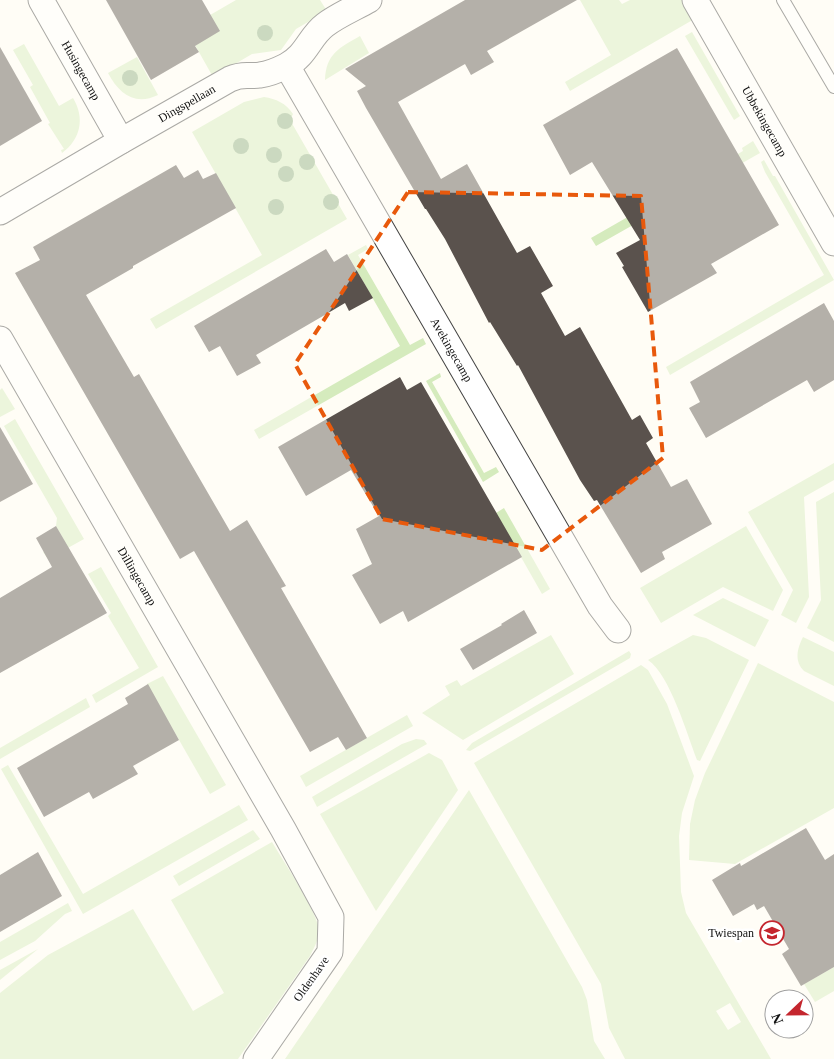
<svg xmlns="http://www.w3.org/2000/svg" width="834" height="1059" font-family="'Times New Roman',serif">
<style>
.green{fill:#d5ebbd;fill-rule:evenodd}
.building{fill:#5a524d}
.lines{fill:none;stroke-linecap:round;stroke-linejoin:round}
.service-casing{stroke:#444;stroke-width:14}
.minor-casing{stroke:#444;stroke-width:27}
.service{stroke:#fff;stroke-width:12}
.minor{stroke:#fff;stroke-width:25}
.tree{fill:#8dad7f}
.marked{fill:none;stroke:#e8590c;stroke-width:4;stroke-dasharray:10 6;stroke-linejoin:round}
.labels{text-anchor:middle;dominant-baseline:central;stroke-width:5;stroke-linejoin:round;paint-order:stroke}
.street-label{font-size:12px;fill:#111;stroke:#fff}
.poi-label{font-size:12px;fill:#111;stroke:#fff;text-anchor:end}
</style>
<rect width="100%" height="100%" fill="#fffdf5"/>
<!-- green -->
<g class="green">
<polygon points="236,0 320,0 327,11 296,29 281,50 252,54 213,77 186,29"/>
<polygon points="580,0 619,0 622,4 630,0 685,0 696,18 570,91 565,82 611,55"/>
<polygon points="692,32 740,116 734,120 685,36"/>
<path d="M360,36L369,53L325,80C326,54 339,48 360,36Z"/>
<path d="M24,44L59,106L73,98C85,118 81,139 62,153L61,150L64,149L48,124L50,123L30,87L33,85L13,50Z"/>
<path d="M137,57L158,95C135,106 119,94 108,73Z"/>
<path d="M264,97C276,99 286,103 293,114L290,120L347,219L156,329L150,319L262,255L192,132L244,102Z"/>
<polygon points="753,141 760,153 596,246 591,238 743,151 742,148"/>
<polygon points="764,160 773,176 775,176 834,280 670,375 666,367 824,275 765,172 761,162"/>
<polygon points="366,245 368,249 358,255 410,345 423,338 426,344 259,439 254,430 400,346 348,255"/>
<polygon points="440,373 441,377 432,382 484,473 496,467 499,472 483,482 426,381"/>
<polygon points="2,388 15,409 0,417 0,390"/>
<polygon points="15,419 84,539 48,559 43,552 64,540 56,526 57,518 4,426"/>
<polygon points="834,463 834,480 804,497 809,597 796,623 781,615 793,590 748,512"/>
<polygon points="834,492 834,642 807,628 821,600 816,502"/>
<polygon points="504,508 550,589 542,594 496,513"/>
<polygon points="746,526 783,590 773,611 723,587 661,623 640,588"/>
<polygon points="101,567 158,667 96,703 92,695 139,668 108,616 111,613 88,574"/>
<polygon points="723,598 769,620 755,647 693,615"/>
<polygon points="551,635 574,674 463,740 422,713 450,695 445,686 457,680 461,686"/>
<path d="M693,635L706,638L749,660L700,761L697,760C687,734 670,675 648,660Z"/>
<path d="M803,637L834,652V686L804,671C794,661 797,649 803,637Z"/>
<polygon points="629,651 631,654 630,658 470,751 466,750 472,743"/>
<polygon points="758,663 834,702 834,808 735,864 689,860 690,824 695,800 705,773"/>
<path d="M641,665L648,670L667,704L694,776L682,813L679,836L681,892L686,913L771,1059H625L609,1028L601,984L474,763ZM730,1003L741,1022L728,1030L716,1011Z"/>
<polygon points="163,676 226,785 210,794 147,684"/>
<polygon points="86,698 90,707 0,759 0,748"/>
<polygon points="407,715 413,726 306,787 300,776"/>
<polygon points="416,739 424,740 427,744 317,807 312,797 402,744"/>
<polygon points="429,753 442,760 458,790 376,911 320,814"/>
<polygon points="8,765 83,894 239,805 248,820 83,914 1,769"/>
<polygon points="469,790 582,987 587,1000 594,1041 605,1059 285,1059"/>
<polygon points="253,830 260,839 179,886 173,876"/>
<path d="M272,842C282,859 318,913 319,930C319,939 314,948 310,956L238,1059H0V993L48,955L133,909L193,1011L224,993L171,900Z"/>
<polygon points="68,903 72,911 65,914 35,941 0,960 0,942"/>
<polygon points="38,949 0,980 0,970"/>
<polygon points="834,967 834,991 815,1002 804,984"/>
</g>
<!-- building -->
<g class="building">
<polygon points="106,0 202,0 220,31 195,46 199,52 151,80"/>
<polygon points="465,0 577,0 487,51 494,62 471,75 465,64 398,102 441,179 467,164 517,253 530,246 553,286 541,293 565,336 580,327 632,420 640,415 653,438 646,443 671,487 687,479 712,524 662,552 665,559 641,573 597,500 594,501 580,480 518,365 517,366 490,322 489,323 445,239 426,209 425,209 366,108 357,91 366,86 345,69"/>
<polygon points="0,47 42,121 0,146"/>
<polygon points="677,48 779,225 711,264 717,273 648,312 622,267 624,266 616,253 640,240 592,162 570,175 543,125"/>
<polygon points="176,165 184,178 198,170 203,179 216,173 236,208 133,266 133,268 86,295 134,377 139,374 230,531 247,520 286,586 281,588 367,738 346,750 338,737 310,752 194,551 180,559 15,273 40,260 33,247"/>
<polygon points="326,249 334,262 347,254 373,298 349,311 345,303 323,316 256,355 261,363 237,376 220,346 209,352 194,326"/>
<polygon points="824,303 834,321 834,380 814,392 807,380 706,438 689,408 700,402 690,382"/>
<polygon points="400,377 407,390 421,382 522,557 408,622 403,611 380,624 352,575 372,564 356,529 379,516 351,470 306,496 278,447"/>
<polygon points="0,427 33,484 0,502"/>
<polygon points="56,526 107,613 0,673 0,598 52,567 36,538"/>
<polygon points="524,610 537,633 473,670 460,649 502,625 501,624"/>
<polygon points="148,684 179,740 133,766 138,774 93,799 89,792 44,817 17,768 128,704 125,698"/>
<polygon points="806,828 825,860 834,854 834,967 801,986 782,954 789,949 764,906 757,910 754,904 733,916 712,880 740,863 741,866"/>
<polygon points="38,852 62,896 0,932 0,875"/>
</g>
<g class="lines">
<!-- service casing -->
<g class="service-casing">
<polyline id="service" points="783,0 834,87"/>
</g>
<!-- minor casing -->
<g class="minor-casing">
<g id="minor">
<path id="s1" d="M41,0L121,141"/>
<path id="s2" d="M695,0L834,243"/>
<path id="s3" d="M287,66L600,606L618,630"/>
<path id="s4" d="M0,212L121,141L230,79C244,73 247,77 260,75C269,74 278,70 286,66C307,55 309,37 325,25C338,15 355,8 369,0"/>
<path id="s5" d="M0,339L283,829L331,917L330,952L256,1059"/>
</g>
</g>
<!-- service -->
<use href="#service" class="service"/>
<!-- minor -->
<use href="#minor" class="minor"/>
</g>
<!-- trees -->
<g class="tree">
<circle cx="265" cy="33" r="8"/>
<circle cx="130" cy="78" r="8"/>
<circle cx="285" cy="121" r="8"/>
<circle cx="241" cy="146" r="8"/>
<circle cx="274" cy="155" r="8"/>
<circle cx="307" cy="162" r="8"/>
<circle cx="286" cy="174" r="8"/>
<circle cx="331" cy="202" r="8"/>
<circle cx="276" cy="207" r="8"/>
</g>
<!-- marked area -->
<path d="M0 0H834V1059H0ZM408,192L641,196L663,458L542,550L382,519L295,364Z" fill="#fffdf5" fill-opacity=".55" fill-rule="evenodd"/>
<path class="marked" d="M408,192L641,196L663,458L542,550L382,519L295,364Z"/>
<!-- icons -->
<defs>
<g id="school-ring" transform="scale(1.25)"><circle r="9.5" fill="#fff" stroke="#c4262e" stroke-width="1.5"/><path d="M0-5L7-2L0 1L-7-2ZM-4 1L0 2.5L4 1V4Q0 6-4 4Z" fill="#c4262e"/></g>
</defs>
<g fill-rule="evenodd">
<use href="#school-ring" x="772" y="933"/>
</g>
<g class="labels">
<!-- street labels -->
<g class="street-label">
<text stroke="none"><textPath href="#s1" startOffset="81">Husingecamp</textPath></text>
<text stroke="none"><textPath href="#s4" startOffset="216">Dingspellaan</textPath></text>
<text stroke="none"><textPath href="#s2" startOffset="140">Ubbekingecamp</textPath></text>
<text stroke="none"><textPath href="#s3" startOffset="328">Avekingecamp</textPath></text>
<text stroke="none"><textPath href="#s5" startOffset="274">Dillingecamp</textPath></text>
<text transform="translate(311 979) rotate(-55)">Oldenhave</text>
</g>
<!-- poi labels -->
<g class="poi-label">
<text x="754" y="933">Twiespan</text>
</g>
</g>
<!-- north arrow -->
<g transform="translate(789 1014) rotate(248)"><circle r="24" fill="#ffffff" stroke="#a0a0a0"/>
<path d="M0-4L9 19L0 12L-9 19Z" fill="#c4262e"/>
<text y="-8" font-size="14" font-weight="bold" text-anchor="middle" fill="#111111">N</text>
</g>
</svg>
